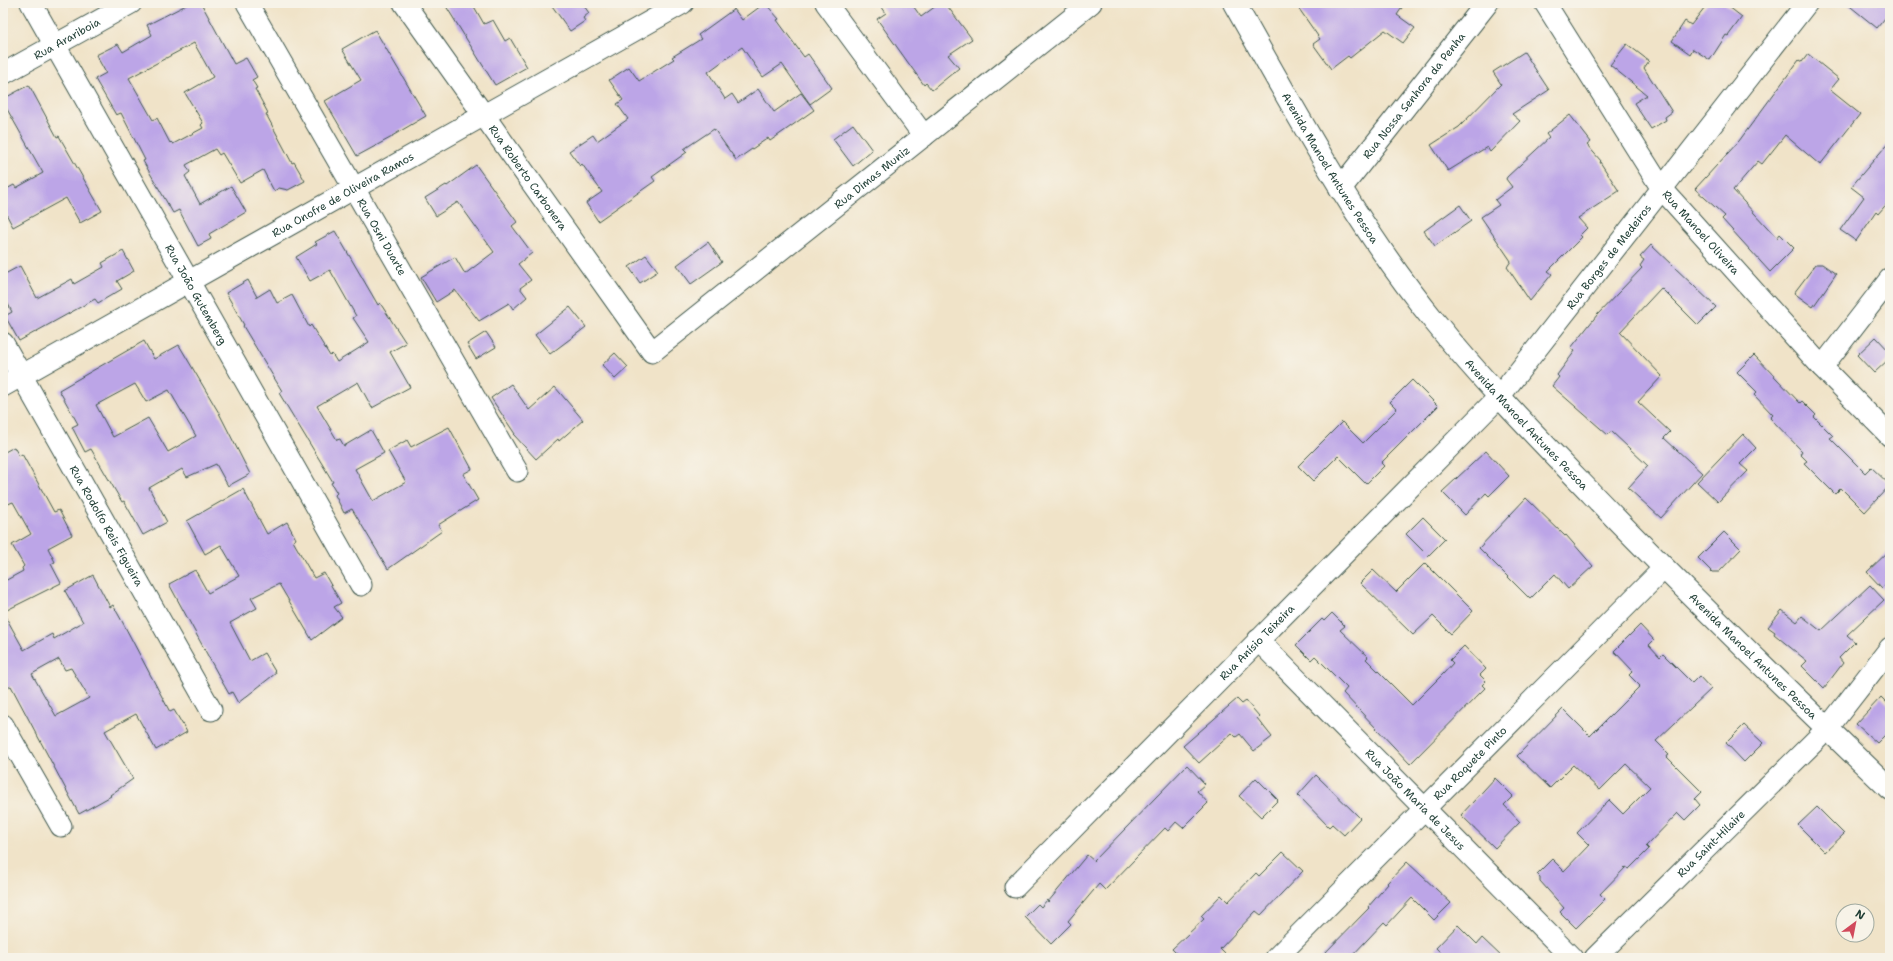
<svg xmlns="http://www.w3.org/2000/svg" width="1893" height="961" font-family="'Shantell Sans',sans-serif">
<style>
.building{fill:#bca5e7;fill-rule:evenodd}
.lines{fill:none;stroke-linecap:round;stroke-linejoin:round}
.minor-casing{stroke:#3e564a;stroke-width:23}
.tertiary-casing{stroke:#3e564a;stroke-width:24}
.primary-casing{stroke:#3e564a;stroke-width:24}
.minor{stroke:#fff;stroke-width:21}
.tertiary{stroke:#fff;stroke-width:22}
.primary{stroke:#fff;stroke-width:22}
.labels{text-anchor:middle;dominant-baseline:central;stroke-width:3;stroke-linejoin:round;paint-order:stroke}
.street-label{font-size:11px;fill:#1f3d34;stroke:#f7f3e8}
</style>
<rect width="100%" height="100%" fill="#f7f3e8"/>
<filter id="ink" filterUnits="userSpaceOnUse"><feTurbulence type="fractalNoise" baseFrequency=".025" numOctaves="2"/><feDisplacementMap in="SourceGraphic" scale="8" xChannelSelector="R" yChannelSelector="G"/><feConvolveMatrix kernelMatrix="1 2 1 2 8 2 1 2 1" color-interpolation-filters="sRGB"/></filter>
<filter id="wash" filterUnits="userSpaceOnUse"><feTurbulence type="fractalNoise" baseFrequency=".012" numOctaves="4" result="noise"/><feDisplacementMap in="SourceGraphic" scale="16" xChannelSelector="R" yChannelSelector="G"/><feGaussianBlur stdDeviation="0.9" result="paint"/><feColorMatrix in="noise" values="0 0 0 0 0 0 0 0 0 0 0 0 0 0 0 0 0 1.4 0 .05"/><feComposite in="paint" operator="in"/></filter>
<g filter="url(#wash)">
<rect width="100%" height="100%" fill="#f0e3c8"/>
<g id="blocks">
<!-- building -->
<g class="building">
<path d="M190,3H201L234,64L246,58L257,77L252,80L257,88L255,89L268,113L266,114L292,163L294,162L305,181L288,190L279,188L274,191L263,170L240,183L222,153L219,155L215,149L186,165L190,172L185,176L200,204L231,186L246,212L209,234L211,239L198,246L179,210L173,213L143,161L145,160L121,113L116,115L95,79L106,73L96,55L118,44L123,52L152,35L147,25ZM194,43L213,77L185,93L203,123L201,125L203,128L173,144L171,142L170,143L157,118L153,120L129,78Z"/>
<polygon points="444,3 472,3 484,24 493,20 505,41 510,38 527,67 495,85"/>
<polygon points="550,3 582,3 589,13 583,18 585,21 570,31"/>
<polygon points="765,3 779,19 777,20 804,57 808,54 832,88 810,104 782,64 763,77 742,47 708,72 725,99 732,94 738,103 758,89 774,112 801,93 814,110 770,141 768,138 736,160 714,129 684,149 687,152 652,177 655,181 598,221 586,203 602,192 582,164 580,166 569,151 593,135 597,141 628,119 617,104 623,100 609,80 629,67 639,81 674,59 672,57 701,39 698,35 734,9 742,20"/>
<polygon points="879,3 911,3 921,17 940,3 945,3 972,39 948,55 959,68 932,90 926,83 924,85 877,19 886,13"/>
<polygon points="1295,3 1405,3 1397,15 1415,28 1403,43 1385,30 1350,58 1348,56 1331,69 1313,44 1320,39"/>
<polygon points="1708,3 1724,3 1742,17 1728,36 1726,35 1710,60 1693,49 1690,54 1672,41 1685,21 1691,25"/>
<polygon points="1846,3 1890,3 1890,12 1877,28"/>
<polygon points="375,30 426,116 392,136 392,137 357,156 325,101 361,80 342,49"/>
<polygon points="1627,44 1649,61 1644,68 1672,112 1665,117 1666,120 1651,129 1634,103 1647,95 1610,65"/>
<polygon points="1524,52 1549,90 1512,114 1520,121 1490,152 1487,147 1448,171 1431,145 1459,127 1501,84 1493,72"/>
<polygon points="1808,54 1839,79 1830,90 1860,114 1820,165 1785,135 1762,164 1758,161 1733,190 1777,238 1780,234 1794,248 1770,272 1722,219 1725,216 1695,189 1739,141 1799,60 1802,62"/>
<polygon points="29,85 57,137 59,136 102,211 80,223 66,198 13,227 3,208 3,191 14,185 16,188 43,173 3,102 3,99"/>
<polygon points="1570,115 1591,142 1587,145 1601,161 1600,162 1619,191 1578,218 1587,228 1580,235 1582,237 1548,271 1552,274 1530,301 1507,267 1511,261 1481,217 1499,205 1495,200 1512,187 1506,179 1507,177 1549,138 1546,134"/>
<polygon points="853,124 872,150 853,166 833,139"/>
<polygon points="1890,141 1890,200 1878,214 1876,212 1856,241 1840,230 1864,197 1851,187"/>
<polygon points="476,165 517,222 512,226 532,253 518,264 531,280 520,288 527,297 513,309 509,303 479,321 455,290 436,302 421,277 455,257 465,274 494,252 458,202 436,216 425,198 446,185 447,186"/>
<polygon points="1460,205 1471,221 1435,246 1424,231"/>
<polygon points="335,231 378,305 380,303 406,343 390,352 410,387 372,408 358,382 317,406 337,440 340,439 344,446 371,430 384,453 355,469 373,501 406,482 388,451 407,440 411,447 449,427 472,469 463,474 478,500 438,525 442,531 388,569 352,509 344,513 335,495 337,493 331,483 333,482 279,393 282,391 243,326 244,325 226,293 248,280 257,297 270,289 277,303 292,295 309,327 311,325 330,356 332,354 337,362 369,342 353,318 356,316 330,270 310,281 296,257 317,244 315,242"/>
<polygon points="708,242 722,262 691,284 677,265"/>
<polygon points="1651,245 1716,307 1698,325 1661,288 1620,332 1662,376 1638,402 1670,432 1664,438 1702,473 1661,518 1628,488 1648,466 1611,431 1608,435 1552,386 1559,377 1557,375 1575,351 1571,348 1597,315 1642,268 1640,266 1644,260 1640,257"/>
<polygon points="123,251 134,271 117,281 122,289 98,303 95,299 19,341 5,316 12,312 3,294 3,275 20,266 37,298 72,279 74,284 104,267 102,263"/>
<polygon points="646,255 658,271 640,283 629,267"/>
<polygon points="1816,264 1822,264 1836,274 1813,307 1794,293"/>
<polygon points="570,307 586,327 550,354 535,335"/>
<polygon points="486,332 496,347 476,359 467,344"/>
<polygon points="1876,337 1890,352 1890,358 1874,373 1857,355"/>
<path d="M144,341L154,359L179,345L219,413L250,474L228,486L216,464L187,477L182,469L149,488L167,522L143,535L124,501L122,502L91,449L85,452L72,427L78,424L59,390ZM135,384L146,402L169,390L196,436L168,452L148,418L113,437L96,405Z"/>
<polygon points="615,353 628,367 615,379 602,365"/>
<polygon points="1754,355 1800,403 1802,401 1816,415 1814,417 1833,436 1830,438 1865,473 1871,467 1890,485 1865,512 1841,488 1835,494 1804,463 1807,461 1800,454 1802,451 1770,418 1773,415 1754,395 1757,392 1737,372"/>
<polygon points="1412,380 1438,406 1381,463 1384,466 1366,484 1338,456 1313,481 1298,466 1342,422 1363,443 1397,409 1390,402"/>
<polygon points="511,384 529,410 555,387 583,420 559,441 558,439 536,459 514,435 515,434 491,398"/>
<polygon points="1743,434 1756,448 1740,464 1748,471 1718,502 1697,482"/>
<polygon points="14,447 19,456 22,454 54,512 59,510 72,535 48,548 55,562 51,564 61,583 3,612 3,582 23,571 22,568 24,566 12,545 31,534 13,502 8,504 3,496 3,453"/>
<polygon points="1486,451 1509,476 1489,496 1486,493 1465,515 1442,492"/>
<polygon points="243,489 267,534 287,522 296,539 293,541 314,578 324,573 341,603 334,607 342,617 312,640 279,584 251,598 257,608 230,623 250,661 264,653 276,673 238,703 232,692 229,694 220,678 169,584 195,570 208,593 239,576 221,545 205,554 187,521"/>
<polygon points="1526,498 1565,536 1566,535 1593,566 1568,589 1555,574 1530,599 1479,548"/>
<polygon points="1423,517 1445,539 1428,556 1406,534"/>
<polygon points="1724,532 1741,549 1719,572 1712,572 1698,558"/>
<polygon points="1890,550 1890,579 1882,588 1867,572"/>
<polygon points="1425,563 1473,611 1451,634 1433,616 1413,635 1360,583 1373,570 1396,592"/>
<path d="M93,575L110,607L113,605L123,623L170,712L174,710L187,732L156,750L136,714L105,731L133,779L110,795L111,796L79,814L11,686L3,691V612L24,650L52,634L54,639L83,622L65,591ZM59,659L65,670L71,668L89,698L56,716L32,674Z"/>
<polygon points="1870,585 1884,600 1847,635 1855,642 1839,658 1843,663 1824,688 1802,666 1807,661 1774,634 1775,632 1768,627 1782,610 1797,622 1802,616 1821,631"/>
<polygon points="1332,613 1345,626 1340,630 1368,657 1366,659 1412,705 1444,673 1453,663 1450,660 1464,646 1486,669 1480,675 1486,681 1482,685 1485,688 1410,764 1343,693 1347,688 1315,656 1311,660 1296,645 1322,619 1324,621"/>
<polygon points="1640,625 1654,640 1649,645 1660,657 1663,654 1692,683 1699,676 1711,689 1656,741 1669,754 1667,757 1702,792 1695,799 1700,805 1685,820 1678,813 1646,846 1649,849 1629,869 1626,867 1600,894 1605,899 1576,928 1560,912 1564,908 1540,881 1540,877 1537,874 1552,859 1564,871 1589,845 1577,833 1609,800 1623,814 1650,787 1626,764 1600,790 1573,765 1550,788 1517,756 1563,709 1590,736 1640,686 1629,675 1633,671 1614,651"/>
<polygon points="1881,697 1890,706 1890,730 1877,743 1856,724"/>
<polygon points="1237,699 1242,704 1246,701 1259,716 1257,718 1272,737 1254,751 1240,734 1236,737 1232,733 1199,763 1183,746"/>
<polygon points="1744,725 1763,743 1744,762 1726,743"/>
<polygon points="1187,765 1205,784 1197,791 1208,803 1183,828 1176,822 1168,831 1165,828 1105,890 1099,884 1068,921 1071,924 1051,944 1025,917 1038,904 1041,907 1047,900 1048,902 1087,855 1094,861"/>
<polygon points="1316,775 1360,818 1344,835 1332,824 1329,827 1298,795"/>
<polygon points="1256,778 1278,800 1261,817 1239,796"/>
<polygon points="1495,778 1513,796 1504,805 1520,822 1495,848 1461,815"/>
<polygon points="1817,807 1844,834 1825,852 1798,825"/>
<polygon points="1283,852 1303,871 1261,915 1256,911 1220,949 1229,958 1181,958 1172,949 1204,919 1201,916 1221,895 1228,902 1256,873 1259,876"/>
<polygon points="1407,862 1451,903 1434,920 1412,898 1387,925 1384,922 1350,958 1320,958 1369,908 1368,907 1388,884 1387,883"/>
<polygon points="1458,925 1477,944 1482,938 1503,958 1446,958 1436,948"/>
</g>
</g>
</g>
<g filter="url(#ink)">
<use href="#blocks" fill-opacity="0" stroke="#3e564a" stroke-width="1"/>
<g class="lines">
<!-- minor casing -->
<g class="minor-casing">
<g id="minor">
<path id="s1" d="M31,3L361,585"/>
<path id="s2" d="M247,3L517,471"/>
<path id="s3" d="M404,3L652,352L1091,3"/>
<polyline points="826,3 924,136"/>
<path id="s4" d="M1545,3L1662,189L1822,367L1890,436"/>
<path id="s5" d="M3,74L131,3"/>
<path id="s6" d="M3,343L211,710"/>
<polyline points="1822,367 1890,279"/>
<path id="s7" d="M3,386L683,3"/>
<path id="s8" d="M1258,640L1572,958"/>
<polyline points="3,725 61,826"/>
<path id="s9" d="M1015,887L1499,397L1807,3"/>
<path id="s10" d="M1276,958L1664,568"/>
<path id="s11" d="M1595,958L1827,729L1890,648"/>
</g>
</g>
<!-- tertiary casing -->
<g class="tertiary-casing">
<g id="tertiary">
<path id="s12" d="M1340,189L1487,3"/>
</g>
</g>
<!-- primary casing -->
<g class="primary-casing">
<g id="primary">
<path id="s13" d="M1234,3C1296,112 1355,224 1435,322C1484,383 1538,438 1592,494C1689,595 1789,692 1890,789"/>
</g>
</g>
<!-- minor -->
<use href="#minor" class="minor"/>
<!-- tertiary -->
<use href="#tertiary" class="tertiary"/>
<!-- primary -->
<use href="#primary" class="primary"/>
</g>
</g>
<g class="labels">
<!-- street labels -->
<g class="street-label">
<text stroke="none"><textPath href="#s5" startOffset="73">Rua Arariboia</textPath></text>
<text stroke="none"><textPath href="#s12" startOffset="119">Rua Nossa Senhora da Penha</textPath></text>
<text stroke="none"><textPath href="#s13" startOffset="191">Avenida Manoel Antunes Pessoa</textPath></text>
<text stroke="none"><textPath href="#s3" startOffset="214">Rua Roberto Carbonera</textPath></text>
<text stroke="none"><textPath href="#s3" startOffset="709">Rua Dimas Muniz</textPath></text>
<text stroke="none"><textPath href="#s7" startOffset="390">Rua Onofre de Oliveira Ramos</textPath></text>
<text stroke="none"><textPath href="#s4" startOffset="278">Rua Manoel Oliveira</textPath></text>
<text stroke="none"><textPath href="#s2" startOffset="270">Rua Osni Duarte</textPath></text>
<text stroke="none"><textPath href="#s9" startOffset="867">Rua Borges de Medeiros</textPath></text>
<text stroke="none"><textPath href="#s1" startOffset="335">Rua João Gutemberg</textPath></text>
<text stroke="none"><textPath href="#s13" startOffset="515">Avenida Manoel Antunes Pessoa</textPath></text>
<text stroke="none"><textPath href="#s6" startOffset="210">Rua Rodolfo Reis Figueira</textPath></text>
<text stroke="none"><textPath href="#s9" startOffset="344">Rua Anísio Teixeira</textPath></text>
<text stroke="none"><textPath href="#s13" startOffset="839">Avenida Manoel Antunes Pessoa</textPath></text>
<text stroke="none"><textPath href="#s10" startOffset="275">Rua Roquete Pinto</textPath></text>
<text stroke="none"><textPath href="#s8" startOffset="224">Rua João Maria de Jesus</textPath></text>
<text stroke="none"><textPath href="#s11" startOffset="163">Rua Saint-Hilaire</textPath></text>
</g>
</g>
<!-- margin -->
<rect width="1893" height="961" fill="none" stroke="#f7f3e8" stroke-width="16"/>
<!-- north arrow -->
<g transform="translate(1855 923) rotate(32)"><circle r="19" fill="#f7f3e8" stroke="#a1aaa0"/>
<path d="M0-3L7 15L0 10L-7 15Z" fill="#d1495b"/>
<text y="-6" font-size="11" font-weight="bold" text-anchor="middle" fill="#1f3d34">N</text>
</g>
</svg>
